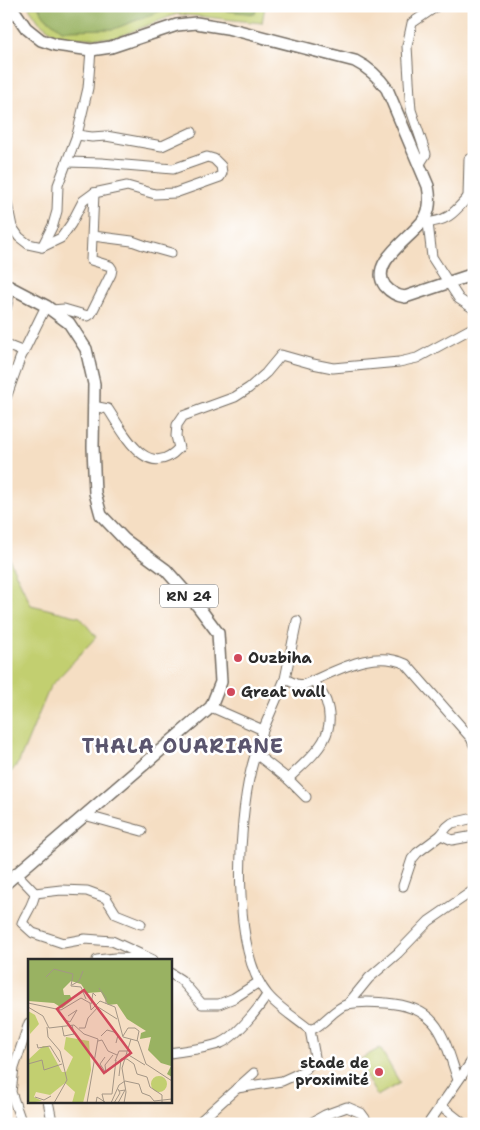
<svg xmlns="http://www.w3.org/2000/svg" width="480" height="1130" font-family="'Shantell Sans',sans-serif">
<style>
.green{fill:#c2cf70;stroke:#767d4e}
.forest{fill:#99b262;stroke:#626e46}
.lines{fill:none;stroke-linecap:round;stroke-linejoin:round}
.minor-casing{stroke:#726a60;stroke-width:11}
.major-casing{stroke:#726a60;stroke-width:14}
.minor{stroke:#fff;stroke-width:9}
.major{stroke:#fff;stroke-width:11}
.poi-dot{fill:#d1495b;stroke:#fff;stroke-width:2}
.labels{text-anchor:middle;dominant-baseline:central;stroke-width:5;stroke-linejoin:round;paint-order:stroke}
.shield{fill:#fff;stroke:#6b6b6b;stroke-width:1}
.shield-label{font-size:14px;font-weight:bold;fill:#2b2b2b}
.poi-label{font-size:15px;font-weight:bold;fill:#2b2b2b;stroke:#fff;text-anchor:start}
.district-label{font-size:20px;font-weight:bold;letter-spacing:1px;fill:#5a556e;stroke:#fff}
.inset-road{fill:none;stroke:#a49686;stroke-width:1}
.view{fill:#d1495b;fill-opacity:0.15;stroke:#d1495b;stroke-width:2.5}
.inset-edge{fill:none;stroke:#2b2b2b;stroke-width:2.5}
</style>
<rect width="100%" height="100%" fill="#fff"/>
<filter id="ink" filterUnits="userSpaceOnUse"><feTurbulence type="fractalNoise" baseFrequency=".02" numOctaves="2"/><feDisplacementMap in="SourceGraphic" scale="10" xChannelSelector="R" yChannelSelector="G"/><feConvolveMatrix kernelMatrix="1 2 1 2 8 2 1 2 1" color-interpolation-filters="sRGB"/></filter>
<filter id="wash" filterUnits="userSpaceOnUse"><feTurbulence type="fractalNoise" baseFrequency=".0096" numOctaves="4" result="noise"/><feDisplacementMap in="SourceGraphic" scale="20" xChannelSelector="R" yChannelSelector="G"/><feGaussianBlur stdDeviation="1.12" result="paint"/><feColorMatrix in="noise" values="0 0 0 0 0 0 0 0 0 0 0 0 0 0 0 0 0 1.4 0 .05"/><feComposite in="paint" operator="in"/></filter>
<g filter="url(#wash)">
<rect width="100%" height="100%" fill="#f5dec3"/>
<!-- green -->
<g class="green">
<polygon points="28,6 265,6 262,23 177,14 115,38 60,38 39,22"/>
<polygon points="6,536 10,561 31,605 80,617 96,637 50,687 19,762 6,778"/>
<polygon points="380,1048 400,1083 377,1096 357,1061"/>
</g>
<!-- forest -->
<g class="forest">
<polygon points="38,6 173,6 114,29 62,30 45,17"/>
<polygon points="185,6 257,6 255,14"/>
</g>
</g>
<g filter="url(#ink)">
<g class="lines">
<!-- minor casing -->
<g class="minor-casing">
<g id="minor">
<polyline points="77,135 92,137 106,136 162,146 192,132"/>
<polyline points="419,165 426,154 411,110 410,97 407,46 412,23 437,6"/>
<polyline points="468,197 469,159"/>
<polyline points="6,198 12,227 19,237 28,244 42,247 61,238 71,224 83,201 94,193 127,186 155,194 175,193 220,177 222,173 221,166 214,159 207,157 173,169 101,163 67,162"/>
<path d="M424,223C448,221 453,214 468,197L474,196"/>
<polyline points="428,223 432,257 459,299 474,309"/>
<polyline points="93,236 132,241 146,246 171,253"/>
<polyline points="42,247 53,225 57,211 58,185 77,135 88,88 91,50 92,50"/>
<polyline points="6,309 11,287"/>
<polyline points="51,310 64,309 88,316 91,314 111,274 112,269 110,266 91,260 94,193"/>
<polyline points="6,345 24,352"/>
<polyline points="6,398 20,359 46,306"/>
<path d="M93,406L108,409C124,433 147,482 179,448L176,436L177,425L183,416L235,397L249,388L266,373L281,355L313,364L333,368L399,362L417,358L474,327"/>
<path d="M285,679L296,684L303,685C335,672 372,648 406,664L471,738L474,745"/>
<path d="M211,707L263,730C259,744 254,757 251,770C238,823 231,950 267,994C277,1007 297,1019 310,1030L315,1057L304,1071L282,1081L237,1088"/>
<polyline points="263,730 285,679 297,621"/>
<polyline points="256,754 288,779 306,797"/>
<path d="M288,779C311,756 339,738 326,701C323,694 318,687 314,681"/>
<polyline points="84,815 142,831"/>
<polyline points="441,835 452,840 474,836"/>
<path d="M16,873L35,893C33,906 27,911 22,923L33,933L63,943L85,939L112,941L153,960"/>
<polyline points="403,886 412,859 417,853 441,835 447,827 452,823 474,818"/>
<polyline points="35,893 61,890 87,891 106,898 116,914 141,924"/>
<polyline points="97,960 115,958 147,959"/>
<polyline points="170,973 181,980 202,1004 219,1004 234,998 259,982"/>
<polyline points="347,1005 369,978 398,953 429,921 474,890"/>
<path d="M310,1030C325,1025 332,1009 348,1004C361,1001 373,1002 386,1003C440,1007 443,1036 458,1080"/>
<path d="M170,1053C187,1050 205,1049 221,1043C236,1037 259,1008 267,995"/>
<polyline points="48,1101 51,1116 50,1124"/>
<polyline points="440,1105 464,1124"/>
<polyline points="22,1124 11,1092 14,1068 29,1023"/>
<polyline points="197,1124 254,1073"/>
<polyline points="309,1124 325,1115 347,1107 361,1113 369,1124"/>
<polyline points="428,1124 474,1058"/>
</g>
</g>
<!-- major casing -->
<g class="major-casing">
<g id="major">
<path d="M11,6L26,28L41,40L56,45L91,50L111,47L177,25L196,23L227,28L355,61C369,68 378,76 387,89L428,186C430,196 431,206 426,216C417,235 367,261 385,286C391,293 397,296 405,297L474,274"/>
<polyline points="6,285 46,306 69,323 86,349 94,384 93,447 95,493 101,515 125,540 166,570 197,605 218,633 221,682 211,707 6,883"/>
</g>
</g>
<!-- minor -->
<use href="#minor" class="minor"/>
<!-- major -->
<use href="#major" class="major"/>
</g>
</g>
<!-- markers -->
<g class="poi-dot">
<circle cx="238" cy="658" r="5"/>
<circle cx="231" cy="692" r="5"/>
<circle cx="379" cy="1072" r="5"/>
</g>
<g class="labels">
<!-- shield labels -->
<rect class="shield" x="160" y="584.5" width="58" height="23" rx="4"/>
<g class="shield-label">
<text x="189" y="596">RN 24</text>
</g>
<!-- poi labels -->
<g class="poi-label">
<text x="248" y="658">Ouzbiha</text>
<text x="241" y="692">Great wall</text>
<text x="369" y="1063" text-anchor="end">stade de<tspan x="369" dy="17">proximité</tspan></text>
</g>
<!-- district labels -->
<g class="district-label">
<text x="183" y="746">THALA OUARIANE</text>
</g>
</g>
<!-- overview -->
<g transform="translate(28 959)">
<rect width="144" height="144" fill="#f5dec3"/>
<path d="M0,52L7,56L11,65L2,75ZM38,78L61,82L63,111L55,144H44L47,133L37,124L22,136L8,133L6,138L14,142L0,144V101L15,87H20L34,113H38L45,98L36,90ZM123 125a8 8 0 1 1 16 0a8 8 0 1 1-16 0Z" fill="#c2cf70"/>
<path d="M0,0H144V118L139,115L143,107L133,104L120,91L123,78L112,80L113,74L118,72L99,60L89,45L80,46L73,33L59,34L53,25L43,22L35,30L36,36H42L44,41L34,49L26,44L0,42Z" fill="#99b262"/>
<path class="inset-road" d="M18,18L26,10L45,15L43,27L53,28L58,40M44,26L51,22L55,12M71,29L78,39V45M0,44L33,51L53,39L62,44L63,51L72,42L87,48L95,78L110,82L118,105L144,122M63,45L65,34L68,37M0,48L15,57L21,69L46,66L56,75L70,80L59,144M35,60L42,63L49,51L40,57M34,67L36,77L46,75L44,66M19,68L20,78L32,92L39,121L26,144M51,69H57L60,59L70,48L89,60M73,77L79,71L86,73L90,76L88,84M95,77L100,69H107L111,72L109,82M70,82L74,81L80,92L89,96M9,85L10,89L22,87L32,103M99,95L117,106M77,98L72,105L78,114L77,106L85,96M99,100L106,105L109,115L119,118L122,128L134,136V144M87,102L91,92H99M0,105L14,101L16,111L34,105M91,117L93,100H99M97,122L111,125L114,134L122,137L126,142L144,140M7,138L16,141L23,137M76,143L74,135H84L88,101M68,144L69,138L77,143M83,144L91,126L97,122M86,144L92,134L90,130M90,144L97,131L91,132M96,144L98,133L94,109L103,80"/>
<path class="view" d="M56,31L103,94L76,114L29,50Z"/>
<rect width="144" height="144" class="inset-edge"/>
</g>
<!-- margin -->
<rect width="480" height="1130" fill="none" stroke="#fff" stroke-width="25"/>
</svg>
